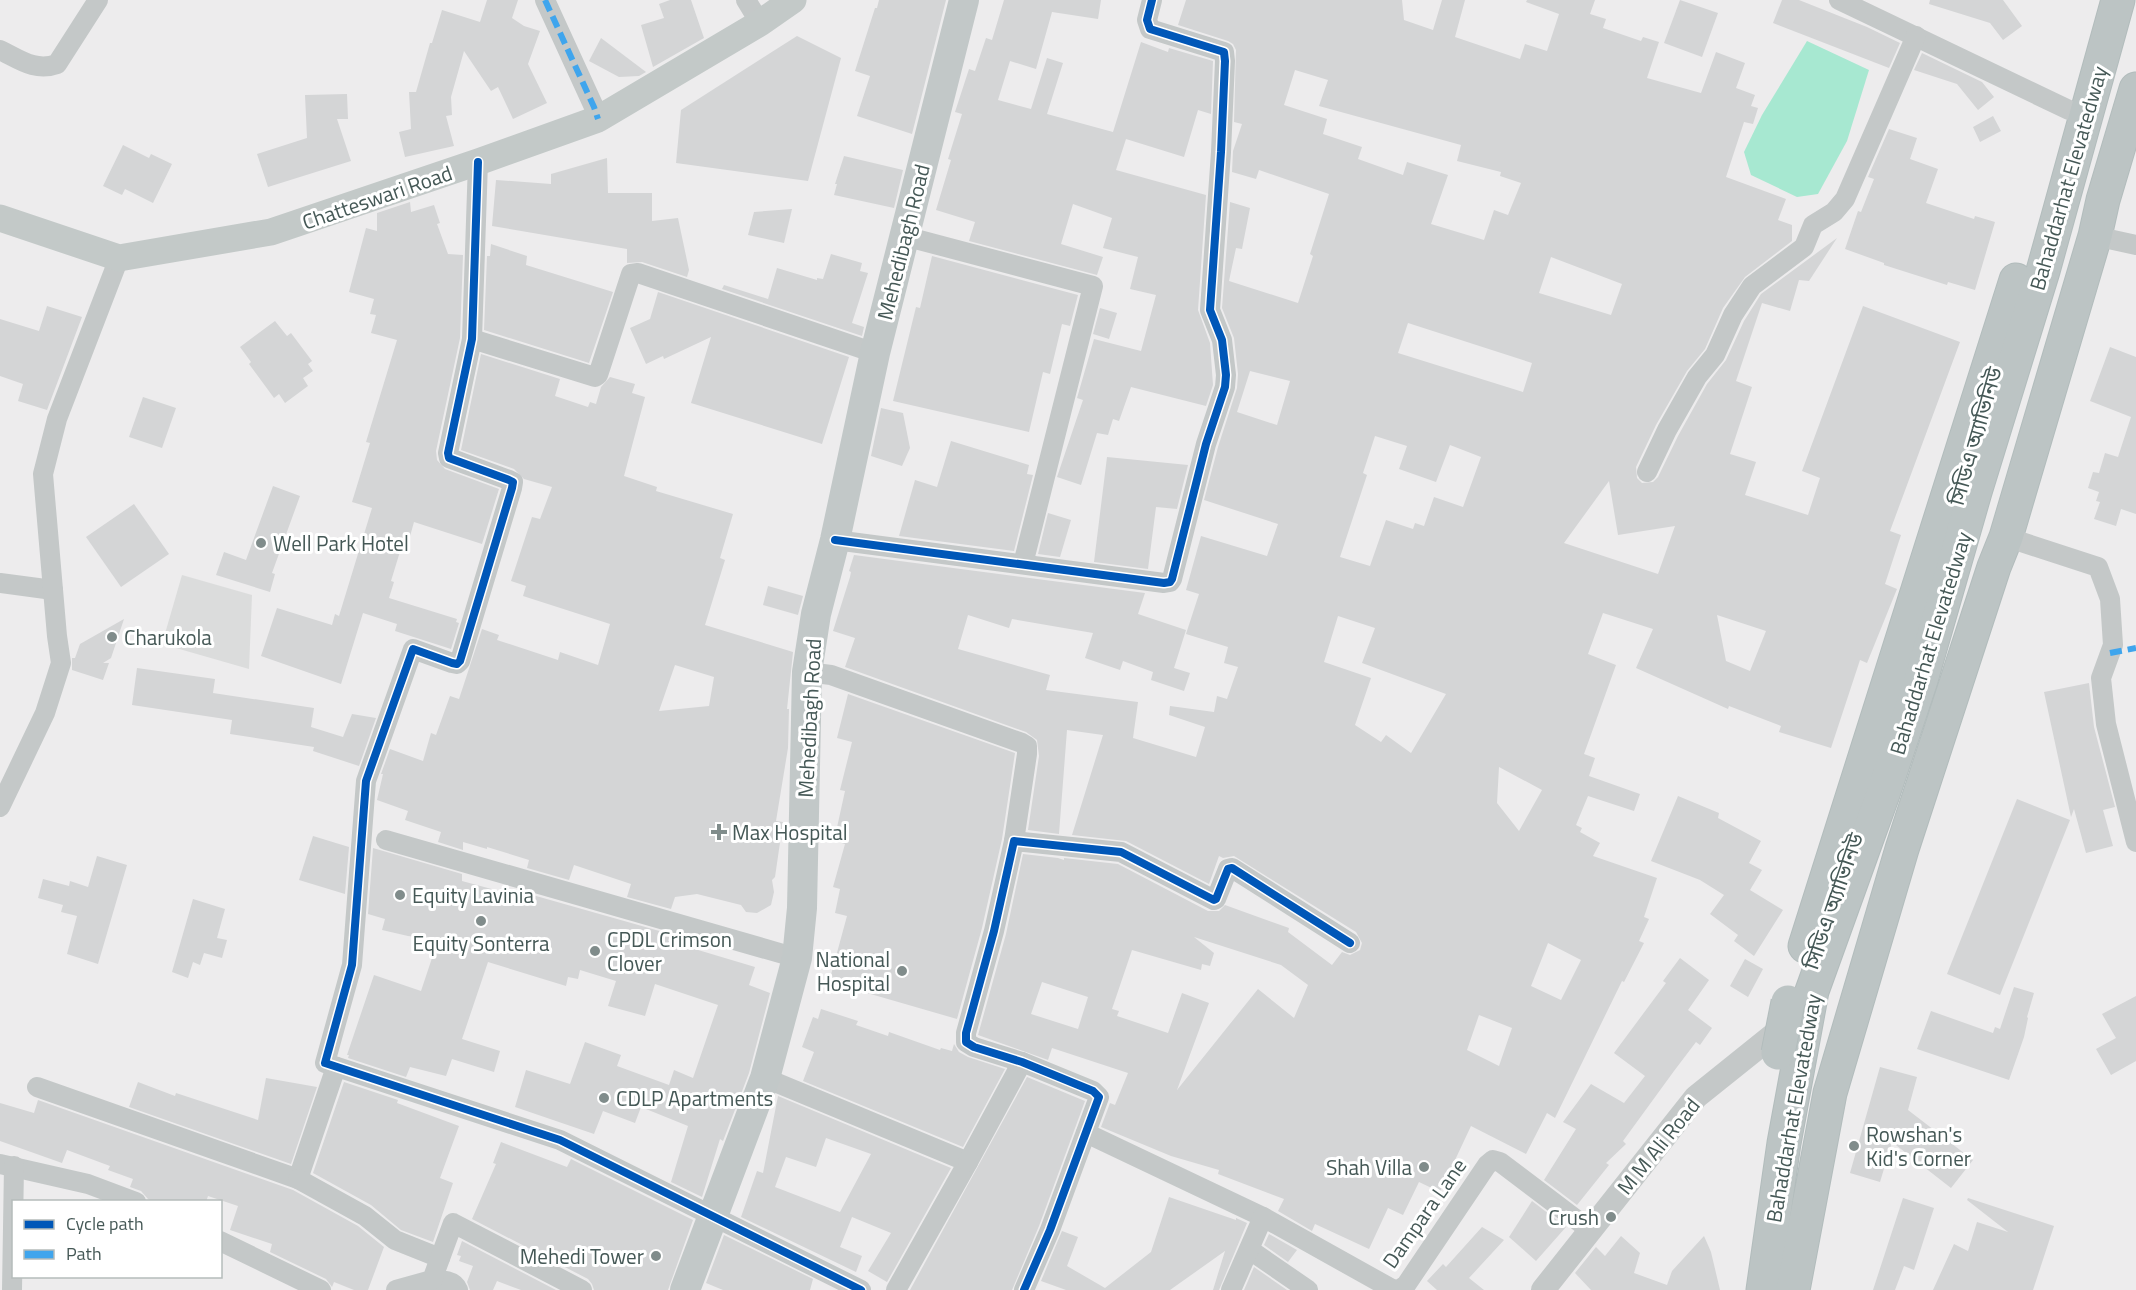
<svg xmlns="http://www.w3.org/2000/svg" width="2136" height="1290" font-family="'Titillium Web','Noto Sans Bengali',sans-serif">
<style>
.education{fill:#dbdcdc}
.water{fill:#a7e8d1}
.building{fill:#d4d5d6;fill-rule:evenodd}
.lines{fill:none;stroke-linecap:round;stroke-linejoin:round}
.trunk-casing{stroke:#b2bcbc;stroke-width:35}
.minor{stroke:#c4c8c8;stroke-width:20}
.tertiary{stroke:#c4c8c8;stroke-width:24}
.secondary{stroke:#c3c9c8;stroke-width:27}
.primary{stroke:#c2c8c8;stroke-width:30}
.trunk{stroke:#bcc4c4;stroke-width:33}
.trunk-bridge-casing{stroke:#b2bcbc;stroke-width:35;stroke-linecap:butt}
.trunk-bridge{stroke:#bcc4c4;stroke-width:33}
.quiet{stroke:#3fa5ed;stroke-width:6;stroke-dasharray:12 6;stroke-linecap:butt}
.cycleway-casing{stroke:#fff;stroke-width:11}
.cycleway{stroke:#0057b8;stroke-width:8}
.poi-dot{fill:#808c8b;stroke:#fff;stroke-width:2}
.labels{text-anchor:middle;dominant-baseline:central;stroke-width:6;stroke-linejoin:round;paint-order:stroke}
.street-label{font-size:21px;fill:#455856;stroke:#fff}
.poi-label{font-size:21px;fill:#455856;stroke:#fff;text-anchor:start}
</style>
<rect width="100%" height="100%" fill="#edeced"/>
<!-- education -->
<polygon class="education" points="182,575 252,595 249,669 162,644"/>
<!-- water -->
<polygon class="water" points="1807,41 1869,70 1847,141 1818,194 1797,197 1751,175 1744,152 1762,115"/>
<!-- building -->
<g class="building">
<polygon points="487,0 518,0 512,18 524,26 540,31 528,64 547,103 513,119 498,87 491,91 464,51 451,97 452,115 446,116 454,146 405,157 399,132 411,129 409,92 416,92 430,43 432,43 442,10 480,22"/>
<polygon points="670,0 691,0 704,38 653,67 641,25 664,18 659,4"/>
<polygon points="879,0 946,0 912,134 857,116 870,76 855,71 875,8 877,8"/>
<polygon points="1004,0 1101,0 1098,19 1052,12 1036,69 1010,61 998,100 1031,109 1047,58 1063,63 1047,114 1113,132 1141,42 1168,52 1169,48 1213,61 1211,114 1198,110 1184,157 1126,139 1116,170 1206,195 1198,310 1210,343 1213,385 1206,406 1131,387 1119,421 1113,419 1108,435 1097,433 1081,485 1057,477 1083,400 1077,398 1094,339 1141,351 1156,295 1130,289 1138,257 1103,248 1112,218 1073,204 1061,244 1103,257 1097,275 969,241 975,222 936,210 951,160 948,159 962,114 955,112 969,69 975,71 986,38 992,40"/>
<path d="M1186,0H1402L1404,20L1433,30L1442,0H1465L1455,37L1520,59L1525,44L1547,51L1559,14L1526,2L1527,0H1595L1590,14L1606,19L1603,28L1641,41L1643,37L1659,42L1647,78L1701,93L1716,52L1745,63L1736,88L1755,95L1751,106L1758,108L1753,124L1744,122L1726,177L1786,199L1778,220L1792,225V241L1745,277L1723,308L1705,349L1687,371L1656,425L1636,467L1637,478L1642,483L1653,482L1658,477L1678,436L1707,384L1726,360L1744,321L1761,294L1837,238L1809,281L1799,280L1790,311L1762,303L1736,381L1752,387L1730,454L1756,462L1745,495L1808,515L1820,478L1802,471L1863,306L1960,342L1890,531L1901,535L1885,584L1897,589L1867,663L1860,660L1831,748L1779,732L1781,726L1729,706L1728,709L1636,668L1653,629L1603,613L1588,654L1616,665L1584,754L1595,758L1589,776L1640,794L1634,811L1588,796L1576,825L1582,828L1580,832L1600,843L1593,856L1657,878L1644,917L1649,919L1639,941L1644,943L1624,982L1622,981L1555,1118L1547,1113L1526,1154L1471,1126L1440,1192L1419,1182L1403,1215L1388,1208L1369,1249L1315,1224L1312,1231L1278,1211L1284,1199L1218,1174L1219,1170L1171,1156L1101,1127L1110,1103L1115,1105L1128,1073L1052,1048L1048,1060L978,1035L1006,934L1023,854L1058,858L1064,860V858L1118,864L1208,911H1219L1225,905L1289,928L1288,932L1332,965L1342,952L1350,955L1360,950L1362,943L1356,932L1234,856L1223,858L1219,856L1209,884L1126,841L1072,835L1103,735L1067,730L1059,834L1028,830L1039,756L1037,740L1026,732L845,667L855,638L833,631L850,577L851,572L849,571L854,555L1145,593L1138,614L1186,630L1174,668L1190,673L1184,691L1151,680L1153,672L1123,661L1120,670L1085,658L1093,633L1012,619L1009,628L968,615L958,649L1050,675L1046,690L1138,702L1133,738L1196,757L1205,727L1169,715L1170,706L1214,712L1217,696L1227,699L1238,667L1224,663L1228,647L1186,634L1199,594L1186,590L1201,536L1267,556L1278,524L1204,500L1218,447L1237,388L1238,374L1234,338L1222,308L1230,202L1250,208L1242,249L1236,248L1229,281L1298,303L1313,256L1310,254L1329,194L1259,170L1256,179L1232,172L1233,151L1242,124L1234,122L1236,50L1233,44L1228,41L1178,25ZM1295,70L1328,80L1319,106L1461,145L1457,161L1501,172L1500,176L1521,183L1508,215L1494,210L1484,240L1431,224L1448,175L1407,162L1403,175L1358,159L1362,147L1323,134L1327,119L1284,105ZM1551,257L1622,284L1611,315L1539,293ZM1408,323L1532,363L1523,392L1398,353ZM1250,371L1290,381L1277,425L1237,412ZM1375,436L1407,446L1399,469L1436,482L1450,445L1481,457L1463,507L1434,497L1424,526L1415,523L1413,529L1386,520L1370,566L1340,557L1367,475L1363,473ZM1609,481L1618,535L1675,526L1658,574L1564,543ZM1717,615L1766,631L1750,671L1726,661ZM1338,616L1375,628L1362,663L1446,694L1411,753L1386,735L1381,742L1355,725L1371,678L1324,662ZM1499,767L1542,790L1519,831L1497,803ZM1194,937L1281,965L1308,985L1294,1018L1258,989L1177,1090L1209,1003L1182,993L1168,1033L1117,1016L1119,1011L1112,1009L1132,950L1201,970L1202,964L1210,966L1214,953ZM1548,943L1581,960L1561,1000L1531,986ZM1042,982L1088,997L1078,1029L1031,1014ZM1479,1015L1512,1028L1499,1066L1467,1050Z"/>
<polygon points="1680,0 1718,13 1702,57 1664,43"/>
<polygon points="1782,0 1799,0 1867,27 1900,43 1889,68 1773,23"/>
<polygon points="1930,0 2003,0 2022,26 2003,40 1990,23 1929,4"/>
<polygon points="797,36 841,58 808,181 676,163 681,110"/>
<polygon points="601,38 646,72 639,76 619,77 589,61"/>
<polygon points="1922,53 1982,82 1994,97 1978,110 1957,84 1914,70"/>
<polygon points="347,94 348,119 337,119 351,161 268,187 257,154 307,138 305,95"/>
<polygon points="1993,116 2001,131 1980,142 1973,127"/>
<polygon points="1889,129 1917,138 1910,159 1938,169 1926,203 1974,219 1975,216 1995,222 1975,290 1948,282 1947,285 1884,265 1884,263 1845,249 1858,211 1861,212 1874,179 1868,177"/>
<polygon points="123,145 149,158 151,154 172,164 153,203 125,189 122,195 103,186"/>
<polygon points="844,156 903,170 894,208 834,195 837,184 835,184"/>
<polygon points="607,158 608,193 652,193 652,221 678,218 689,270 687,277 642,262 627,263 627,249 492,226 496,180 551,184 551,174"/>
<polygon points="410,202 411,212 434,205 440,223 437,224 448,254 463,255 460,338 436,451 437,460 445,469 499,489 482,544 414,522 407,547 402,545 391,581 394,582 389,598 457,619 456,622 459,623 451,649 395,631 397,624 363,613 341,684 261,656 277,608 332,625 335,614 339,616 372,508 352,502 370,443 366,442 397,340 371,333 376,315 370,314 374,299 349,292 366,228 377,231 377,213"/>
<polygon points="792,209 784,243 748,235 754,212"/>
<polygon points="491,244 527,256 526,265 613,292 589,363 484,330 487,256 490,256"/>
<polygon points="831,254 862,263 860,271 868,273 852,323 864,327 862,336 722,289 724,285 768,299 777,268 817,280 817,278 823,279"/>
<polygon points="932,256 1078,295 1070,326 1062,324 1050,374 1043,372 1029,432 893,401 916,307 920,308"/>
<polygon points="658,292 849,357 822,444 691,403 711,337 664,359 663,356 646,364 630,328 650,319"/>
<polygon points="47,306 82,317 47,410 18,401 23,384 0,376 0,319 39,331"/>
<polygon points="1100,308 1117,313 1109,339 1093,334"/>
<polygon points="275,321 287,336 291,333 312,361 308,364 313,371 303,378 308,386 285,403 279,394 274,398 249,364 251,362 240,347"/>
<polygon points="2110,347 2136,357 2136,514 2121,509 2116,526 2094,519 2100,502 2096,501 2099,492 2088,488 2093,472 2099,473 2105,453 2118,457 2131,417 2090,401"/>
<path d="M481,354L560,379L555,396L588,407L590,402L596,404L601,387L610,377L635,384L632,393L645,397L624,476L657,487L656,491L733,514L720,558L725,560L705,625L793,652L787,709H789L788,748L776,821L783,822L775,877L772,880L774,892L771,905L757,913L746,912L741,905L697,894L675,897L671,909L627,897L631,884L574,865L569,880L527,868L529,860L487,847V849L463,842V850L438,842L441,832L405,820L408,811L377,800L383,774H381L390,749L423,761L431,733L436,735L450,696L459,699L482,629L499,635L497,640L558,660L560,652L598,665L610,624L523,596L526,586L511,581L532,517L540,519L552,487L524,479L514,469L461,450ZM675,665L714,677L709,706L659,711Z"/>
<polygon points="143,397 176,408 162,448 129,437"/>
<polygon points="881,408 903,413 910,448 902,466 871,456"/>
<polygon points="951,441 1029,465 1027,474 1033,475 1014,551 899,536 915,480 937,487"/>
<polygon points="1107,457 1188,465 1177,509 1156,507 1148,569 1094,562"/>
<polygon points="273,486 300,496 272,573 275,574 270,592 216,575 224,552 246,560"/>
<polygon points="134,504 169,554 121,587 86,537"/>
<polygon points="1048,513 1071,520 1060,557 1038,554"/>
<polygon points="768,586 803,596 798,615 763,605"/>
<polygon points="124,619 111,658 103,663 109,663 103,680 72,670 72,658 75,658 80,644"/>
<polygon points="137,668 215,679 213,693 314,708 311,727 343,737 352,714 376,718 359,766 313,751 314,747 230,734 232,720 132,705"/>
<polygon points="2089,683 2094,727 2115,807 2103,810 2113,846 2086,853 2074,809 2071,817 2044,692"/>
<polygon points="848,694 1015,753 1002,839 982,928 957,1019 829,982 847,916 835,913 840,889 833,887 845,844 834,841 845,791 840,790 852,742 837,738"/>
<polygon points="1678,796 1719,813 1718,818 1761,841 1749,863 1762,870 1750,890 1783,910 1754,956 1734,941 1738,935 1710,914 1724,895 1700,880 1651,861"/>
<polygon points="2017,799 2070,820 2000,995 1947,974"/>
<polygon points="313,836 349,847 345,894 299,880"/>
<polygon points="373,848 462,874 462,881 521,897 522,892 670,934 668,941 755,967 749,985 770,993 749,1073 723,1141 720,1139 702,1197 671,1182 688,1126 641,1107 635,1123 603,1111 594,1134 515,1107 526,1070 570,1084 585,1042 621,1055 617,1066 669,1085 674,1070 693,1078 718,1005 655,984 645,1016 608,1006 616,981 580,970 578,979 568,977 566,986 488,962 462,1039 500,1051 494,1072 452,1059 446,1076 410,1067 406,1077 348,1058 349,1055 347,1055 374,975 421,991 436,946 434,945 435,939 408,936 382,930 385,919 368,914"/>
<polygon points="97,856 127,865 98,964 67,954 77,916 61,912 63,905 38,898 43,879 69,886 70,881 88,887"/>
<polygon points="193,899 225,909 217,938 227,940 222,958 204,953 200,965 193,962 188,978 172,972"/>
<polygon points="1680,958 1709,980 1688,1010 1712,1028 1700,1045 1696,1042 1674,1071 1623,1141 1626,1144 1606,1163 1609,1165 1577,1205 1544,1180 1576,1129 1563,1122 1591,1084 1624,1103 1645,1076 1614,1053 1666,983 1663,981"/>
<polygon points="1745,959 1763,969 1748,997 1730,986"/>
<polygon points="2014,987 2034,993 2027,1017 2028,1018 2024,1037 2009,1080 1917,1049 1931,1011 1993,1033 1995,1027 2000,1029"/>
<polygon points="2136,996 2136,1061 2111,1075 2096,1049 2116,1038 2102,1014"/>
<polygon points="821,1009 858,1021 856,1025 888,1036 889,1032 940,1050 941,1048 952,1051 954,1044 959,1052 968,1057 1005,1069 963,1147 803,1081 814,1052 802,1047 813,1017 818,1019"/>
<polygon points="1880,1067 1917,1077 1908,1110 1973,1160 1951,1188 1892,1142 1880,1182 1850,1173"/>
<polygon points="1027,1077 1085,1101 1039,1226 1012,1290 910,1290"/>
<polygon points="266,1078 317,1087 291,1164 129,1107 138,1082 175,1096 176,1093 258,1120"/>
<polygon points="344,1082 398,1100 397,1103 459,1126 440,1178 453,1183 433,1242 401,1230 371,1205 313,1173"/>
<path d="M778,1096L951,1168L887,1282L868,1271L891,1233L852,1217L840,1247L862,1256L856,1272L741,1217L757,1171L763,1173ZM826,1138L871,1154L840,1212L775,1187L786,1157L816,1167Z"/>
<polygon points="38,1100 293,1190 358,1226 384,1247 368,1290 354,1290 334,1282 332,1287 326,1279 270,1252 272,1244 230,1230 238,1206 208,1196 206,1202 154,1202 148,1199 141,1191 130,1187 133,1179 108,1170 110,1166 67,1150 62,1163 0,1141 0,1103 34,1113"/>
<polygon points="501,1142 567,1167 571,1159 693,1220 668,1290 594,1290 592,1284 588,1279 472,1219 496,1164 493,1163"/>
<polygon points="1169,1197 1236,1220 1236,1218 1247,1223 1219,1290 1213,1290 1225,1251 1170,1290 1066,1290 1041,1281 1062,1231 1078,1237 1067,1266 1105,1288 1151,1252"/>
<polygon points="1903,1198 1934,1208 1914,1270 1904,1266 1895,1290 1873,1290"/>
<polygon points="1968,1198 2054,1226 2033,1290 1933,1290 1954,1244 1968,1251 1977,1222 2008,1232 1967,1200"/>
<polygon points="1532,1201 1566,1227 1536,1261 1509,1237"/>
<polygon points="1482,1227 1504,1240 1469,1278 1484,1290 1437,1290 1427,1281 1443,1264 1446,1267"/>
<polygon points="1269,1234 1297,1250 1288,1262 1264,1245"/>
<polygon points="724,1235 813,1279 810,1290 723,1290 706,1283"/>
<polygon points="1621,1236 1640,1253 1634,1273 1667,1285 1672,1271 1704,1236 1711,1252 1720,1290 1591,1290 1575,1273 1596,1247 1605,1256"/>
<polygon points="462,1241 556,1290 521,1290 497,1281 493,1290 470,1290 467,1282 473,1266 459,1261 461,1256 457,1255"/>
<polygon points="1254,1267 1287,1290 1244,1290"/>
</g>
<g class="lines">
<!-- trunk casing -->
<g class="trunk-casing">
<g id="trunk">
<polyline points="1805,946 2016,280"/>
<polyline points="1763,1290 1784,1143 1812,991 1883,794 1921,680 1975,492 2043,271 2118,0"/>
<polyline points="1793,1290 1830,1093 1902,849 1994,567 2006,537 2095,236 2103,200 2136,89"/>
</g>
</g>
<!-- minor -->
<g class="minor">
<polyline points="545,0 594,107 598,119"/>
<polyline points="746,0 760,23"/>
<polyline points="1839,0 2069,110"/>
<path d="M0,50C19,59 35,72 57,64L98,0"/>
<polyline points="478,162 472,339 448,453 449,458 509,480 513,482 512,488 460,661 457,664 452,663 413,649 366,781 352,965 325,1063 560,1140 861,1290"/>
<polyline points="904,236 1093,286 1023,564"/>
<polyline points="2095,236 2136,245"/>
<polyline points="472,339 595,377 598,375 631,274 638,273 875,353"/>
<polyline points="1647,472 1667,430 1697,377 1715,355 1733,315 1752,286 1804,247 1813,225 1834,212 1845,199 1916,36"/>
<polyline points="2006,537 2098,567 2110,599 2113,645 2101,678 2106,724 2136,842"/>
<polyline points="835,540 1164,583 1170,582 1172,579 1206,444 1225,387 1226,375 1222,340 1210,310 1221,152 1225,61 1224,52 1150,29 1147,20 1152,0"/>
<polyline points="0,583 53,590"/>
<polyline points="807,672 831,675 1022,743 1027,746 1027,754 1014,841"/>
<polyline points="0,807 45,713 61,663 57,636 43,474 57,419 119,258"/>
<polyline points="386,840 797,958"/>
<polyline points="765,1078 968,1162 896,1290"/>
<polyline points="37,1087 298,1179 336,1067"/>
<polyline points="1086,1133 1263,1217"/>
<polyline points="968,1162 1022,1062"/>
<polyline points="0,1164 88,1184 136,1202"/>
<polyline points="298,1179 365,1216 395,1240 440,1258"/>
<polyline points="220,1241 321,1290"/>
<polyline points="1250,1250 1308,1290"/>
<path d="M432,1280C442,1280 454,1280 458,1290"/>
<polyline points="12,1290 14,1166"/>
<polyline points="396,1290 432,1280 453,1223 582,1290"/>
<polyline points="1024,1290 1050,1230 1099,1097 1093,1091 1022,1062 974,1047 966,1042 966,1033 994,931 1014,841 1121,852 1214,900 1216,899 1228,869 1232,868 1350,943"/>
<polyline points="1231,1290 1263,1217 1392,1289 1399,1290 1406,1285 1487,1165 1493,1160 1500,1162 1590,1230"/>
</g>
<!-- tertiary -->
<polyline class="tertiary" points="1543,1290 1696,1097 1787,1024"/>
<!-- secondary -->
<polyline class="secondary" points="0,218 119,258 271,232 478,162 598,119 760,23 793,0"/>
<!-- primary -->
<polyline class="primary" points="685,1290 765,1078 797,958 802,908 807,672 816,614 835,540 875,353 964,0"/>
<!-- trunk -->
<use href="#trunk" class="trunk"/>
<!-- trunk-bridge casing -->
<g class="trunk-bridge-casing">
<polyline id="trunk-bridge" points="1778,1053 1788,1002"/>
</g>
<!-- trunk-bridge -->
<use href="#trunk-bridge" class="trunk-bridge"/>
<!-- quiet -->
<g class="quiet">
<polyline points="545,0 594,107 598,119"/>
<polyline points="2110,653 2136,648"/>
</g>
<!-- cycleway casing -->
<g class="cycleway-casing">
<g id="cycleway">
<polyline points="478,162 472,339 448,453 449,458 509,480 513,482 512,488 460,661 457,664 452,663 413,649 366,781 352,965 325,1063 560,1140 861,1290"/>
<polyline points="835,540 1164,583 1170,582 1172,579 1206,444 1225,387 1226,375 1222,340 1210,310 1221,152 1225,61 1224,52 1150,29 1147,20 1152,0"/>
<polyline points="1024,1290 1050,1230 1099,1097 1093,1091 1022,1062 974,1047 966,1042 966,1033 994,931 1014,841 1121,852 1214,900 1216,899 1228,869 1232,868 1350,943"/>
</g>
</g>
<!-- cycleway -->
<use href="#cycleway" class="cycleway"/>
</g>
<!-- markers -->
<g class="poi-dot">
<circle cx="261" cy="543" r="6"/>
<circle cx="112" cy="637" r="6"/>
<path d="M716 823h6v6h6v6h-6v6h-6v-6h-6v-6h6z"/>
<circle cx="400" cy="895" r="6"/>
<circle cx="481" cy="921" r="6"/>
<circle cx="595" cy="951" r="6"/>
<circle cx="902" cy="971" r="6"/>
<circle cx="604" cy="1098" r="6"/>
<circle cx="1854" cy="1146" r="6"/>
<circle cx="1424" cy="1167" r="6"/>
<circle cx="1611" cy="1217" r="6"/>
<circle cx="656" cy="1256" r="6"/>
</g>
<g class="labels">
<!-- street labels -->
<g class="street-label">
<text transform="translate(2068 178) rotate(-74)">Bahaddarhat Elevatedway</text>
<text transform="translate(377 197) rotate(-19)">Chatteswari Road</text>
<text transform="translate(903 242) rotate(-76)">Mehedibagh Road</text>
<text transform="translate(1975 436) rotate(-74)">সিডিএ অ্যাভিনিউ</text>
<text transform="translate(1930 643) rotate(-73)">Bahaddarhat Elevatedway</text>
<text transform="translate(809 718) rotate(-87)">Mehedibagh Road</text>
<text transform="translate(1833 901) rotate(-71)">সিডিএ অ্যাভিনিউ</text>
<text transform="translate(1793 1108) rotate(-80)">Bahaddarhat Elevatedway</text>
<text transform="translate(1658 1146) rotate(-51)">M M Ali Road</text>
<text transform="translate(1424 1213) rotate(-55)">Dampara Lane</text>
</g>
<!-- poi labels -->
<g class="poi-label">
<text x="273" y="543">Well Park Hotel</text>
<text x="124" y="637">Charukola</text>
<text x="732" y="832">Max Hospital</text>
<text x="412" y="895">Equity Lavinia</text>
<text x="607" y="939">CPDL Crimson<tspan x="607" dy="24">Clover</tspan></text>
<text x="481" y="943" text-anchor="middle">Equity Sonterra</text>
<text x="890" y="959" text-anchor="end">National<tspan x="890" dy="24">Hospital</tspan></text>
<text x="616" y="1098">CDLP Apartments</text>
<text x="1866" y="1134">Rowshan's<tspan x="1866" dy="24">Kid's Corner</tspan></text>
<text x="1412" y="1167" text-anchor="end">Shah Villa</text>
<text x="1599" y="1217" text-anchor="end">Crush</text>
<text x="644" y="1256" text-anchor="end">Mehedi Tower</text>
</g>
</g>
<!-- legend -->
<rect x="12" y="1200" width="210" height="78" fill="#ffffff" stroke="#b5bcbb" stroke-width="1.5"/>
<rect x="24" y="1220" width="30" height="9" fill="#0057b8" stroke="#b5bcbb" stroke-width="1.5"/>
<text x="66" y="1230" font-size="18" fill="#455856">Cycle path</text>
<rect x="24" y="1250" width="30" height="9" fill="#3fa5ed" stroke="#b5bcbb" stroke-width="1.5"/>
<text x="66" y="1260" font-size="18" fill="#455856">Path</text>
</svg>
